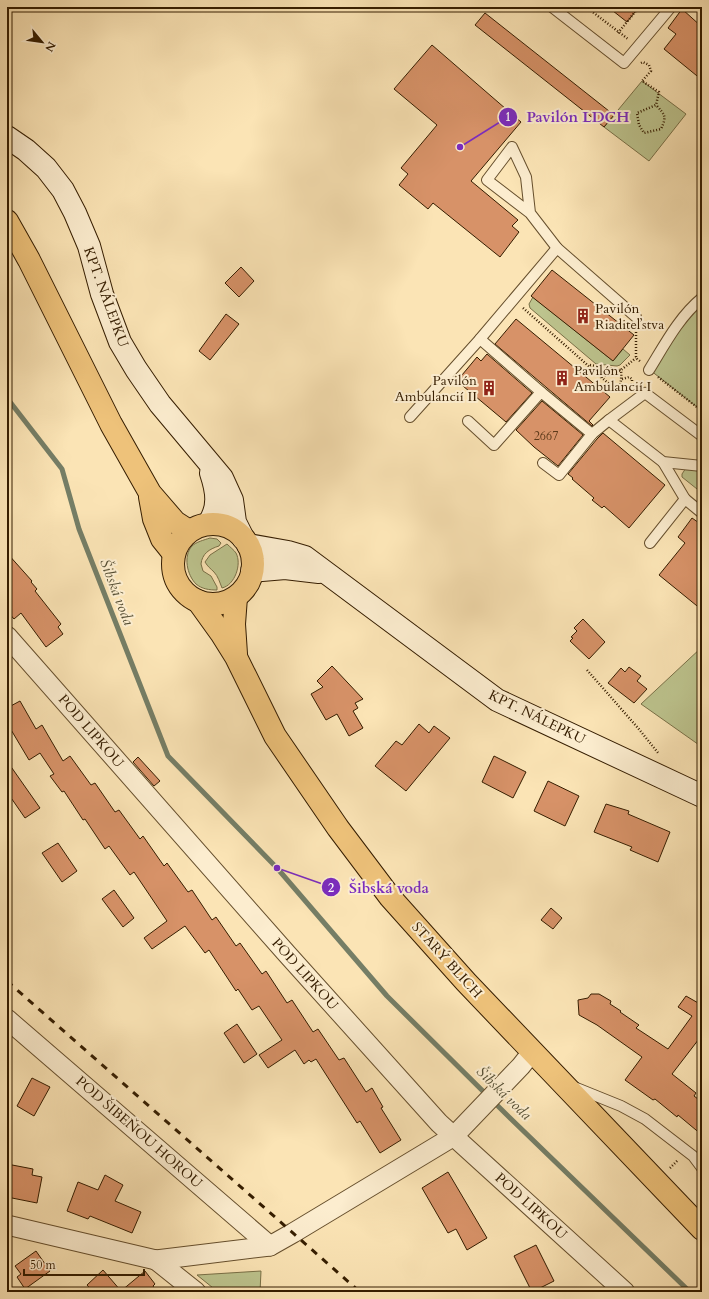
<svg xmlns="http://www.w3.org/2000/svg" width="709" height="1299" font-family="Cardo,serif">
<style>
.green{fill:#bdc48e;stroke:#797047}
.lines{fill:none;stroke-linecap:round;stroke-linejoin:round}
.stream{stroke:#757e66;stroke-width:5}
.building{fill:#d79268;stroke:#351d00}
.lane-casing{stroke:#664f2d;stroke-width:12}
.street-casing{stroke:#664f2d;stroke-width:21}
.secondary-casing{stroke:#351d00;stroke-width:24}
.primary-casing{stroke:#351d00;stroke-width:24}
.path{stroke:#351d00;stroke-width:2.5;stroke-dasharray:1 2;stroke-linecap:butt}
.lane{stroke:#fcedcf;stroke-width:10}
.street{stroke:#fcedcf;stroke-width:19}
.secondary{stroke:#fcedcf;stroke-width:22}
.primary{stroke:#eec27a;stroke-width:22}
.rail{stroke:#351d00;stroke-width:3;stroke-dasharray:7 7;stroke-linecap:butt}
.labels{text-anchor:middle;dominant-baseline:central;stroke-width:4;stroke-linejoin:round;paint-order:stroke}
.number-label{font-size:12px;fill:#5e3a1a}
.street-label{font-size:14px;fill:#351d00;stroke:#fcedcf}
.poi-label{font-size:14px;fill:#351d00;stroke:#fcedcf;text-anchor:start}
.water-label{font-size:15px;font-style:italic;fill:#554e33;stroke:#fcedcf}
.leader{fill:none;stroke:#7b2cbf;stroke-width:1.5}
.callout-dot{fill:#7b2cbf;stroke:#fcedcf;stroke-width:1.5}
.mark-label{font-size:12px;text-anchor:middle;font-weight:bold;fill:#fff}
.callout-label{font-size:15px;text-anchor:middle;font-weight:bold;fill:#7b2cbf;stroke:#fcedcf;stroke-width:4;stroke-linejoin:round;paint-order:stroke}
</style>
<rect width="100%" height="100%" fill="#fbe4b5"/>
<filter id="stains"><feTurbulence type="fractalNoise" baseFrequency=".005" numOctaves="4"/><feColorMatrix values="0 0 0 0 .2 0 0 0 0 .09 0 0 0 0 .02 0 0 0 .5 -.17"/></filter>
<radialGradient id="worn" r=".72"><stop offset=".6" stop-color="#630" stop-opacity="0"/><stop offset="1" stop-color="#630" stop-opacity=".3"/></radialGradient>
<!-- green -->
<g class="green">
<polygon points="642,81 686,114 649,161 604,127"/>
<polygon points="533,297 613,361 623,349 630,355 620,365 617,366 596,364 530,308 529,304"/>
<polygon points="702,306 702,411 650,370 692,314"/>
<polygon points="686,468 702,470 702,493 682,477 682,474"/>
<path d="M210,538L217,539L221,543L219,546C209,549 202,554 201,564L203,571L211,576L217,587V590C209,590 202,589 196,584C187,575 183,556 192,546C196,542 204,540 210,538Z"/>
<path d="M227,544C230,547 234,550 236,553C242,564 235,585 222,588C220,583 218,576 214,572C210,568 208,567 205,562L210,555Z"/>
<polygon points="702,647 702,747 641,704"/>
<polygon points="261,1271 260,1292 218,1292 197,1275"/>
</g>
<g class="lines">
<!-- stream -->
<polyline class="stream" points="7,398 62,469 79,529 168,756 277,868 387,996 509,1117 690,1292"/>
</g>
<!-- building -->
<g class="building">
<polygon points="608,7 639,7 627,22"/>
<polygon points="682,9 702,27 702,80 664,49 676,34 668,28"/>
<polygon points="485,13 614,115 604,127 475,25"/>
<polygon points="432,45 521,122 471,181 518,220 512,226 519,232 500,257 433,203 428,209 399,185 408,174 401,168 437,125 394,89"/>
<polygon points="241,267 254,281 239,297 225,283"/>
<polygon points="552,270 634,335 613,361 531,296"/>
<polygon points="226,314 239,324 210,360 199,351"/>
<polygon points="516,319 610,397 589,421 593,425 592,426 495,344"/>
<polygon points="487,354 532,393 506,422 457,381 477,357 481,361"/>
<polygon points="542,401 583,435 558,466 534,447 516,430"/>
<polygon points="603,433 665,485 629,528 604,506 602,508 592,500 594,498 572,479 573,478 568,474 597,439"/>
<polygon points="692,518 702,525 702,610 659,575 685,543 678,537"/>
<polygon points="7,553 32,581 31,582 37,589 35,591 61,624 58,627 63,634 46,647 21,613 14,619 7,611"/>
<polygon points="583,619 605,642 589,659 570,641 573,638 571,637 577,631 574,628"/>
<polygon points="332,666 363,699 355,703 358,708 353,711 363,728 349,736 337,714 326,720 311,694 323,687 317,681"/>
<polygon points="629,667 641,676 637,681 647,689 634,703 608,683 621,668 625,672"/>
<polygon points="20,701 36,729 42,725 63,761 70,756 91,785 95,783 115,812 119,810 140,839 143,836 164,866 167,863 188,892 192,890 212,920 216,917 236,946 240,943 262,974 266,971 287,1003 292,1000 313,1032 318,1029 339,1060 344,1058 366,1092 372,1088 383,1107 381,1108 401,1140 380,1153 360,1121 357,1123 316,1059 311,1062 309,1060 304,1064 295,1050 268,1068 259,1055 282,1040 259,1006 252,1010 238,989 236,991 209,950 205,953 185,926 152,949 144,938 167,921 134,872 130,875 109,846 105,849 85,819 83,820 64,791 62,792 50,776 54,774 40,753 29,760 7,723 7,708"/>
<polygon points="419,724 429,733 434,726 450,738 406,791 375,766 396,741 402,745"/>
<polygon points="494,756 526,772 513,798 482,782"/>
<polygon points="138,757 160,781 154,786 133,762"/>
<polygon points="7,761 40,808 25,818 7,792"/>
<polygon points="548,781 579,796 565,826 534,811"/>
<polygon points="606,804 629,811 628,814 670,832 658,862 630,850 632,847 594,832"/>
<polygon points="58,843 77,871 62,882 42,853"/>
<polygon points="114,890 134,918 123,927 102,899"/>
<polygon points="551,908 562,918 553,929 541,920"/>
<polygon points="591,994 599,994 611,1001 610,1004 621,1011 620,1012 639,1025 636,1028 668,1049 692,1016 678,1007 686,996 700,1004 702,1001 702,1035 672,1074 696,1093 694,1096 702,1102 702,1135 678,1115 677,1117 655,1099 653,1100 625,1080 642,1057 597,1025 579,1015 578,1000 588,998"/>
<polygon points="237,1024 257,1054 244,1063 224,1033"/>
<polygon points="32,1078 50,1087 34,1116 17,1106"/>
<polygon points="7,1164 33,1169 32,1175 42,1177 37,1203 7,1197"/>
<polygon points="448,1172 487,1238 467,1250 456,1229 448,1233 422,1188"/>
<polygon points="105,1175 123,1185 115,1201 141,1212 132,1233 90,1216 88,1219 67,1211 78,1182 98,1190"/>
<polygon points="536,1245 554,1281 532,1292 514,1256"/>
<polygon points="36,1251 50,1271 25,1289 17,1277 21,1274 15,1266"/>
<polygon points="103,1270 121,1291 145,1271 155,1284 153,1286 157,1292 93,1292 87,1285"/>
</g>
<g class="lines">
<!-- lane casing -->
<g class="lane-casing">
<g id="lane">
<polyline points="552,7 624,63 671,7"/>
<polyline points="530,213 487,180 512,147 526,177 530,213 557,248"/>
<path d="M649,370C665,344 679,317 702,298"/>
<polyline points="541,392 480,339 557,248 636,317"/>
<polyline points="410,417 480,339"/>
<polyline points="468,421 494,445 541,392 592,434"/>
<polyline points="702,436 645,393 609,420 663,462 702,466"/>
<polyline points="663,462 685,499"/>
<polyline points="543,463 559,475 592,434 609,420"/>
<polyline points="650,543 685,499 702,513"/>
<polyline points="574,1087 621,1106 645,1119 693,1156 702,1168"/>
</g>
</g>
<!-- street casing -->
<g class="street-casing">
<g id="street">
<polyline points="7,636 287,954 439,1123 625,1292"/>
<polyline points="7,1019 270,1246"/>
<polyline points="7,1225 156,1260 270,1246 293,1233 454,1136 521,1066 532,1052"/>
<polyline points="156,1260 196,1292"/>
</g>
</g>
<!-- secondary casing -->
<g class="secondary-casing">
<g id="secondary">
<polyline points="7,137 26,150 46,168 63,190 75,213 89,246 102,294 120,342 136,369 160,404 222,478 232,500 235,522 243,538"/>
<path d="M208,524C220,508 217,491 211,473"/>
<polyline points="248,545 288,552 305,557 497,700 702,796"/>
<polyline points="252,571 285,568 319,572"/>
</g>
</g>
<!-- primary casing -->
<g class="primary-casing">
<g id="primary">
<polyline points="7,221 29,260 111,424 150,493 175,522 189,531"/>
<polyline points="150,497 154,519 162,539 174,554"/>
<circle cx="213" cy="564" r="40"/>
<polyline points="236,597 234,624 236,654"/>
<polyline points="198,601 221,633 236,657 275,736 338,828 390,897 466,982 702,1229"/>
</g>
</g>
<!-- path -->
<g class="path">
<polyline points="586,7 628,39"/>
<polyline points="618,33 639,7"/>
<path d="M641,63L643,62L649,65L651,71L642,81L659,92L656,105L637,113L639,125L644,133L661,129C667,116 665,115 656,105"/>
<polyline points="523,308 601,377 621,370 636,358"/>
<polyline points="636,329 636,358 641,362"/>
<path d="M590,365L621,370C622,380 620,383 619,392L625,390"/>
<polyline points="601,377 619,392"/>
<polyline points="658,377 702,411"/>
<polyline points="622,379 629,377 632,379 632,385"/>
<polyline points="587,670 638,728 659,754"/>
<polyline points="670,1168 678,1160"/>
</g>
<!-- lane -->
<use href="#lane" class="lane"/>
<!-- street -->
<use href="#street" class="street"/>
<!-- secondary -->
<use href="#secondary" class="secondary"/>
<!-- primary -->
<use href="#primary" class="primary"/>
<!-- rail -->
<polyline class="rail" points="7,981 360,1292"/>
</g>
<!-- icons -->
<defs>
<g id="building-bare" transform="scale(1.2)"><path d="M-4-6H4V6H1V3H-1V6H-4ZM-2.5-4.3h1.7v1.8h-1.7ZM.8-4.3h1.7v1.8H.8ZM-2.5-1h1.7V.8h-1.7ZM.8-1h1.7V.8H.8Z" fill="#8f2418" stroke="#fcedcf" stroke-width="2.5" paint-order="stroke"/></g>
</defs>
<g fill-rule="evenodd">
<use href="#building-bare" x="583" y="316"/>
<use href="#building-bare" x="562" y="378"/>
<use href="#building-bare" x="489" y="388"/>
</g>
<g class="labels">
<!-- number labels -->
<g class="number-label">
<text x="546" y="436">2667</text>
</g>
<!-- street labels -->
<g class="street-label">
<text transform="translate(106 297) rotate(70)">KPT. NÁLEPKU</text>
<text transform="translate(537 717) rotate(26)">KPT. NÁLEPKU</text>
<text transform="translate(91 731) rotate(49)">POD LIPKOU</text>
<text transform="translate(447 960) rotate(48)">STARÝ BLICH</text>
<text transform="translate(305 974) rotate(48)">POD LIPKOU</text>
<text transform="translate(139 1132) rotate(41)">POD ŠIBEŇOU HOROU</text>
<text transform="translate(531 1206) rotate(42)">POD LIPKOU</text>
</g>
<!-- poi labels -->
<g class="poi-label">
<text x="595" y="308">Pavilón<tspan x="595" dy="16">Riaditeľstva</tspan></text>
<text x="574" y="370">Pavilón<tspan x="574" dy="16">Ambulancií I</tspan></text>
<text x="477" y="380" text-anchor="end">Pavilón<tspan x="477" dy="16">Ambulancií II</tspan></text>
</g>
<!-- water labels -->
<g class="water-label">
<text transform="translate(117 592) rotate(69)">Šibská voda</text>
<text transform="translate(504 1093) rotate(44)">Šibská voda</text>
</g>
</g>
<!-- callouts -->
<path class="leader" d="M460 147L508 117M277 868L331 887"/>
<g class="callout-dot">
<circle cx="460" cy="147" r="4"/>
<circle cx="277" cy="868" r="4"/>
<circle cx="508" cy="117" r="10"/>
<circle cx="331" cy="887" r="10"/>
</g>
<g class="mark-label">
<text x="508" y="121">1</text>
<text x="331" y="892">2</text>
</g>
<g class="callout-label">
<text x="578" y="122">Pavilón LDCH</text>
<text x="389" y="893">Šibská voda</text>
</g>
<!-- margin -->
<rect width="709" height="1299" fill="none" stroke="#fbe4b5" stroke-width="24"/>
<rect x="8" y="8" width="693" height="1283" fill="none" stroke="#351d00" stroke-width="2"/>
<rect x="12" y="12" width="685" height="1275" fill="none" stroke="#351d00"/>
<!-- north arrow -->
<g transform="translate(42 42) rotate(119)" stroke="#fcedcf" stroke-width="3" paint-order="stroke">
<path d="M0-3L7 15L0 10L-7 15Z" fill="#351d00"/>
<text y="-6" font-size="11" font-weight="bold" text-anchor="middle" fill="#351d00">N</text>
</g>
<!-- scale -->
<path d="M24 1269v6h120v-6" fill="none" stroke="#351d00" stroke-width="2"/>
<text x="30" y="1269" font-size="12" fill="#351d00" stroke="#fcedcf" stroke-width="3" paint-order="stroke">50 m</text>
<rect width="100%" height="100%" filter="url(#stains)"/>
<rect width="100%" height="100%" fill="url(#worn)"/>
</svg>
